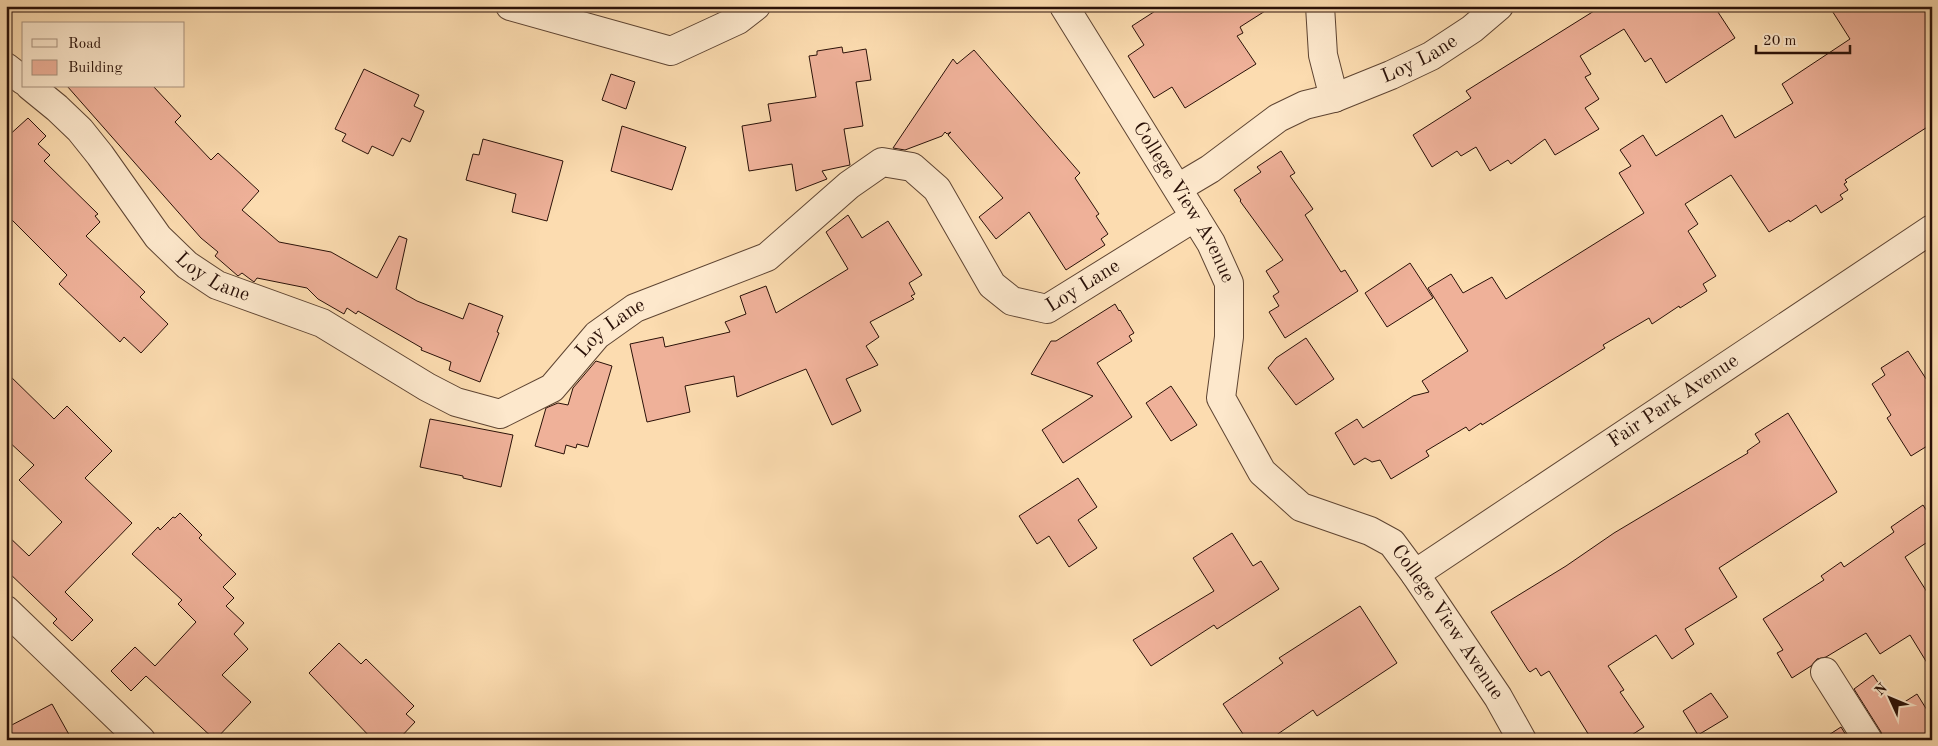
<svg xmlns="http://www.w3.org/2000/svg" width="1938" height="746" font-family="'Old Standard TT',serif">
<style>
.building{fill:#efb199;stroke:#2a1108}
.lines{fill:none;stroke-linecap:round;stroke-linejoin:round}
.minor-casing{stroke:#5e4432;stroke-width:30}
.minor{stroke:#fde8cc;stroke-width:28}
.labels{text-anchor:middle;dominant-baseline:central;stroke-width:4;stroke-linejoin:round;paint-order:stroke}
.street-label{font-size:20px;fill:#2a1108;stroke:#fde8cc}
</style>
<rect width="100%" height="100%" fill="#fcdcb0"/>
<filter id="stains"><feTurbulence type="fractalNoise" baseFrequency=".004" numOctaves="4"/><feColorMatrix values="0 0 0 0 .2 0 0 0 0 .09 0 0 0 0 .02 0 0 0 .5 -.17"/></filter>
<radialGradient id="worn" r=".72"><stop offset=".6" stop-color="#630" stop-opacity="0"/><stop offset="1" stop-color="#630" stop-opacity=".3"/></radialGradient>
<!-- building -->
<g class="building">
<polygon points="1163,6 1273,6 1240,27 1243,33 1237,36 1256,64 1185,108 1172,87 1154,98 1128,56 1144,45 1132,26"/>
<polygon points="1602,6 1714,6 1735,38 1666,83 1651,58 1645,62 1624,29 1580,56 1591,74 1585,77 1599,99 1585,108 1599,129 1555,155 1545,139 1511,164 1508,160 1490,171 1476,147 1461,156 1457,151 1432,167 1413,135 1471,98 1466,91"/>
<polygon points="1829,6 1932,6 1932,124 1845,180 1847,182 1844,184 1848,190 1840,195 1843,199 1821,213 1816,205 1790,222 1789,220 1769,232 1731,175 1685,204 1698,224 1688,231 1716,276 1703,284 1707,291 1680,308 1679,306 1652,324 1649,318 1603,345 1605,348 1482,425 1481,423 1469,431 1466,427 1426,451 1429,456 1391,479 1380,460 1372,462 1365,458 1354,465 1335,433 1357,419 1363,428 1413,396 1429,392 1422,381 1468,351 1428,288 1451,274 1463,293 1492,277 1506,299 1644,213 1619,173 1631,166 1620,150 1643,135 1656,156 1722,115 1735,138 1793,103 1782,84 1850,39"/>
<polygon points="842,47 843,53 866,49 871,80 856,82 863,126 844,129 850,165 822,171 827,179 796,191 792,164 749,171 742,126 771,121 768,104 816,97 809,56 817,55 817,51"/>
<polygon points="974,50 1080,173 1075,178 1099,214 1096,216 1108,234 1101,239 1105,245 1066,270 1029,212 996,239 979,217 1003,198 948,135 951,132 947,134 945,132 942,136 905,150 893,148 953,59 957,64"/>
<polygon points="364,69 419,95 414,106 424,111 410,142 402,138 393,156 372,146 368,154 342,141 346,134 335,129"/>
<polygon points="611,74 635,82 626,109 602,100"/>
<polygon points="67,86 153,86 181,116 175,122 211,160 218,153 259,191 242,210 279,242 331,252 377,278 399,236 407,239 396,289 417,301 463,319 469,303 503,316 497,332 499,333 480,382 449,370 451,362 421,350 422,348 358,311 356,314 347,308 344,314 318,299 307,288 257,278 254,282 242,273 238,276 215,256 218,252 201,238"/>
<polygon points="28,118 46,136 38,144 50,155 44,161 98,214 95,216 100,222 86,236 145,292 140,297 168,324 141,353 124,337 120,342 59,284 67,275 6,214 6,138"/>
<polygon points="622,126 686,147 672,190 611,171"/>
<polygon points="483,139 563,161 547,221 512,212 516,194 466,180 473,154 479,155"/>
<polygon points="1281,151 1295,173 1290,176 1313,209 1305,215 1341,272 1345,270 1358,291 1285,338 1269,312 1279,306 1273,296 1279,292 1266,271 1283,260 1240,201 1241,200 1234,190 1261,172 1257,167"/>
<polygon points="848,215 862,238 888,221 922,275 909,283 915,294 911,296 914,299 870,322 879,337 866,346 878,365 846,379 861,411 832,425 806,369 737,397 734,376 685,386 690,412 647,422 630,344 663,337 665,347 730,332 725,322 746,314 740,296 766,286 776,313 848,269 826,232"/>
<polygon points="1410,263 1433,298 1387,327 1365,293"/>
<polygon points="1115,304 1119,311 1120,310 1134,333 1129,336 1132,341 1097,363 1132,417 1063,463 1042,430 1093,396 1031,374 1051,341 1056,341"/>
<polygon points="1306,338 1334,379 1296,405 1268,368 1276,358"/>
<polygon points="1908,351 1932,388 1932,443 1911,456 1887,418 1891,415 1872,384 1885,375 1881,368"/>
<polygon points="596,361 612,366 588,447 577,444 576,448 566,445 564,454 535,446 546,408 558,403 568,405 573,388"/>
<polygon points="6,372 54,419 67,406 112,451 85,478 132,523 65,592 93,620 72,641 53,623 57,619 6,570 6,534 29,556 62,522 19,480 34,465 6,439"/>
<polygon points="1171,386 1197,425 1171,441 1146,403"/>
<polygon points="1788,413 1837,492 1719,568 1737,597 1685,629 1694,644 1672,659 1656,635 1608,666 1624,690 1620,692 1644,727 1624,740 1592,740 1549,671 1541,676 1536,668 1530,672 1528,670 1491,612 1566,566 1614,533 1748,453 1747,451 1760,442 1755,434"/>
<polygon points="430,419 513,435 501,487 463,478 463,476 420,467"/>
<polygon points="1078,478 1097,507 1078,520 1097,548 1069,567 1049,536 1037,544 1019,516"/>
<polygon points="1923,505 1932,519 1932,539 1905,557 1932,600 1932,671 1910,635 1880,654 1866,633 1826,657 1817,659 1811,666 1792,678 1777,653 1783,650 1763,619 1824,580 1821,576 1841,562 1844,567 1894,532 1891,527"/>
<polygon points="180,513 202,535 199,538 236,574 223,587 234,598 226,606 244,623 234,634 248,649 222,675 251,702 215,740 146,676 131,691 111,671 135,647 155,666 196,622 178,604 182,600 132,554 158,527 160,530 173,517 175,518"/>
<polygon points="1232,533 1253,566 1261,561 1279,589 1217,629 1214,625 1151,666 1133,640 1214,591 1193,558"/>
<polygon points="1360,606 1397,663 1317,716 1313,710 1269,740 1247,740 1223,704 1283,663 1279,658"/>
<polygon points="339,643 361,664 366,659 414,706 406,714 415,722 398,740 373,740 309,673"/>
<polygon points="1873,675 1895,708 1917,694 1932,718 1932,740 1884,740 1881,732 1854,689"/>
<polygon points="1711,693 1728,717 1698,735 1683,711"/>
<polygon points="52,704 72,740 6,740 6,728"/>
<polygon points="1841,727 1849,740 1821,740"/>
</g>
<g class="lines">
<!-- minor casing -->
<g class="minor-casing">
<g id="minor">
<polyline points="510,6 671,51 738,20 756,6"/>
<path id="s1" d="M1064,6L1211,243L1229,283V337L1221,398L1262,472L1301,507L1370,531L1392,543L1415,574L1498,697L1522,740"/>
<polyline points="1320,6 1323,55 1334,98"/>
<polyline points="6,67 24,81"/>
<path id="s2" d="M30,86L57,108L80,130L100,155L158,237L187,265L217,285L322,323L427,387L456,402L500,414L552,388L597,335L635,308L767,257L849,185L882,162L912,167L937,189L992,285L1012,301L1047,309L1195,217"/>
<path id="s3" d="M1178,188L1210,169L1278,118L1305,105L1334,98L1391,75L1431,56L1472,29L1499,6"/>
<path id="s4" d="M1415,574L1932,229"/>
<polyline points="6,610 141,740"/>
<polyline points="1825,672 1868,740"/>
</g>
</g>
<!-- minor -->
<use href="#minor" class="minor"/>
</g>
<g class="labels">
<!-- street labels -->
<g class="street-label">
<text stroke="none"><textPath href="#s3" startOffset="276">Loy Lane</textPath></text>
<text stroke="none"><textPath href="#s1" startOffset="230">College View Avenue</textPath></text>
<text stroke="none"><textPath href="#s2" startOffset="268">Loy Lane</textPath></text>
<text stroke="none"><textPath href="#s2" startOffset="1332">Loy Lane</textPath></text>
<text stroke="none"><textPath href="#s2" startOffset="731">Loy Lane</textPath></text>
<text stroke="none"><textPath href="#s4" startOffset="311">Fair Park Avenue</textPath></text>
<text stroke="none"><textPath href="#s1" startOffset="770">College View Avenue</textPath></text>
</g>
</g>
<!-- margin -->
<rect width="1938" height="746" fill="none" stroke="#fcdcb0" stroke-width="25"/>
<rect x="8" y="8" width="1923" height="731" fill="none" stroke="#2a1108" stroke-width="2.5"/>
<rect x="12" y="12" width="1913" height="721" fill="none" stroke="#2a1108"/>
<!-- legend -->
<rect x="22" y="22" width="162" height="65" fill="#fde8cc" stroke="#a9927e"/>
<rect x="32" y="39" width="25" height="8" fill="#fde8cc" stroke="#a9927e"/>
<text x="68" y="48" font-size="15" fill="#2a1108">Road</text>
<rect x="32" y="60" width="25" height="15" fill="#efb199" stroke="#a9927e"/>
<text x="68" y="72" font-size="15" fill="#2a1108">Building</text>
<!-- north arrow -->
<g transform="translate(1890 698) rotate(314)" stroke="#fde8cc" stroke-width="4" paint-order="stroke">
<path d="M0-4L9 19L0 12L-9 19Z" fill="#2a1108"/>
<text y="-8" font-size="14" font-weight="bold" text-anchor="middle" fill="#2a1108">N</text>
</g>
<!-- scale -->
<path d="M1756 45v8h94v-8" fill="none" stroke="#2a1108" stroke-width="2.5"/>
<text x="1763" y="45" font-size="15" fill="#2a1108" stroke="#fde8cc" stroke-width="4" paint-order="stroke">20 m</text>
<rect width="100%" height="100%" filter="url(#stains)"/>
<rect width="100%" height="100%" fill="url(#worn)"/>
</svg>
